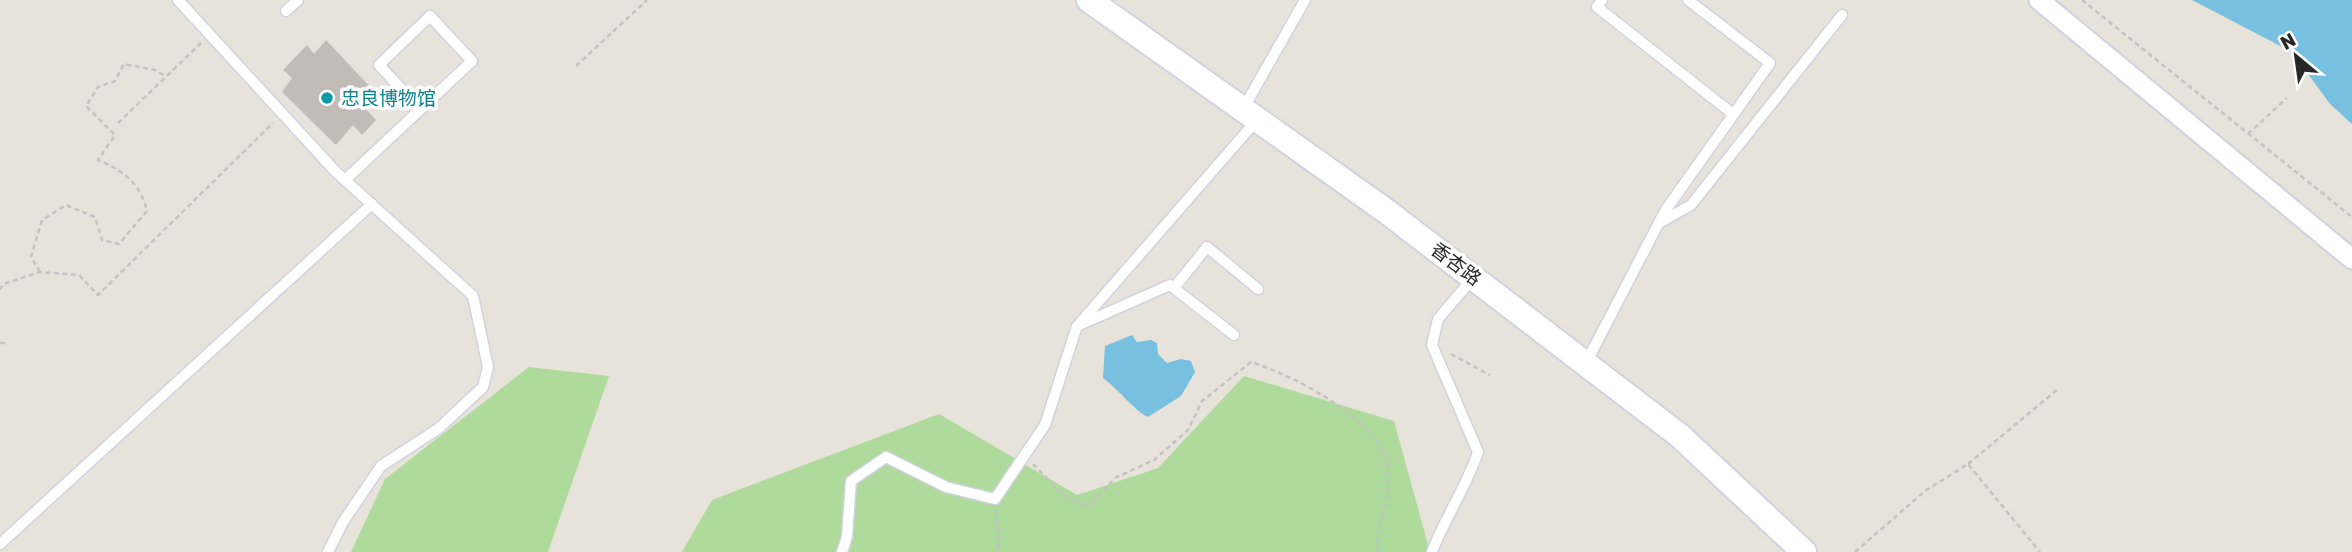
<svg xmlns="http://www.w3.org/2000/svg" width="2352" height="552" font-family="Rubik,'Noto Sans SC',sans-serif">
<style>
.green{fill:#aeda9c}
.water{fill:#77c0e0}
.building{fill:#c1bdb6}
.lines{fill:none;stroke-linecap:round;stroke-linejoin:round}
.service-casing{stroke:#d0d2df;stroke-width:13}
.minor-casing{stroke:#d0d2df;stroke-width:23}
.tertiary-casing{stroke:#d0d2df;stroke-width:28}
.path{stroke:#c3c3c3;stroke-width:2.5;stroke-dasharray:5 3.5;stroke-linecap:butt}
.service{stroke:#fff;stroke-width:10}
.minor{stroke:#fff;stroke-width:19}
.tertiary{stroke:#fff;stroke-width:24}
.culture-dot{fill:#0f9aa8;stroke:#fff;stroke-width:2.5}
.labels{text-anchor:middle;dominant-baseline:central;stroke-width:7;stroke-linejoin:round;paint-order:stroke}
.culture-label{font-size:19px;fill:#0d838f;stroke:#fff;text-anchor:start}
.street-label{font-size:19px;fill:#272727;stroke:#fff}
</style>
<rect width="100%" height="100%" fill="#e8e3da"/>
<!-- green -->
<g class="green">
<polygon points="529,367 609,376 548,552 351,552 385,479"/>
<polygon points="1244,376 1394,421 1430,552 682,552 712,500 939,414 1077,495 1158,468"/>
</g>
<!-- water -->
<g class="water">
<polygon points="2192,0 2352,0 2352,124 2330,104 2292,52"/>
<path d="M1132,335L1137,342L1151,340L1157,343L1158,354L1167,363L1181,359L1191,361L1195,372L1181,396L1148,417C1137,413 1116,387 1103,378L1105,346Z"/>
</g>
<!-- building -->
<polygon class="building" points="326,40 371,88 362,105 376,120 362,135 353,125 336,145 282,92 292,78 283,70 307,45 314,54"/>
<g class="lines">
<!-- service casing -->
<g class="service-casing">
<g id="service">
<polyline points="178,0 336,172 473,296 488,367 483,387 438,429 381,466 343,522 328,552"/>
<polyline points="1602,0 1597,7 1733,114"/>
<polyline points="286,11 298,0"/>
<polyline points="1243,109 1305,0"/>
<polyline points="345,180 472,61 430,16 379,65 420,109"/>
<polyline points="1659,223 1691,205 1842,15"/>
<polyline points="1174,288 1207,247 1258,289"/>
<polyline points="1080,323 1256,121"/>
<polyline points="1586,363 1665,211 1770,63 1688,0"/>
<polyline points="0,544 372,204"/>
<polyline points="842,552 847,537 851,481 886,457 946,487 995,499 1045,425 1077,326 1170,285 1234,335"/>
<path d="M1432,552C1445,517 1466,488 1478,452L1432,345L1438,319L1473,278"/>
</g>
</g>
<!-- minor casing -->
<g class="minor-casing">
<polyline id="minor" points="2039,0 2352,259"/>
</g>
<!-- tertiary casing -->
<g class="tertiary-casing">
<polyline id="tertiary" points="1089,0 1386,211 1680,436 1804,552"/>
</g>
<!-- path -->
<g class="path">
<polyline points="2082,0 2352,217"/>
<polyline points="576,66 647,0"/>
<polyline points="118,123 201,43"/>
<polyline points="2248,134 2287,98"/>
<path d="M40,272L31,257L42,220L66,205L95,217L102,240L119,244L147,211C141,184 123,170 98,160L115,135L86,106L98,87L115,81L124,64L155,70L165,76"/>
<polyline points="0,290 3,284 40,272 79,275 98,295 273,123"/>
<polyline points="0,343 5,343"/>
<polyline points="1451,354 1490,375"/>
<path d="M1033,464L1066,497L1089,507L1115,478L1154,460L1188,430L1202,401L1251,362C1295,376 1391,424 1389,477C1389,502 1375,527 1378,552"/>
<polyline points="1968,464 2058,389"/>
<polyline points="996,510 999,539 997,552"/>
<polyline points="1855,552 1925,491 1968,464 2040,552"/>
</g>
<!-- service -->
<use href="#service" class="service"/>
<!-- minor -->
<use href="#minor" class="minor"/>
<!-- tertiary -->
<use href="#tertiary" class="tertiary"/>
</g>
<!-- markers -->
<circle class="culture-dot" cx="327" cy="98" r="7"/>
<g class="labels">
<!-- culture labels -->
<g class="culture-label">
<text x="341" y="98">忠良博物馆</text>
</g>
<!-- street labels -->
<g class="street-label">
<text transform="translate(1456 264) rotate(37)">香杏路</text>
</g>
</g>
<!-- north arrow -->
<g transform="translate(2296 56) rotate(331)" stroke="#ffffff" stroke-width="5" paint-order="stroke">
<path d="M0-5L12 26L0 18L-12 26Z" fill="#272727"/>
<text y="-10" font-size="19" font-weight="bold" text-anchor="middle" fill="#272727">N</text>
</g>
</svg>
